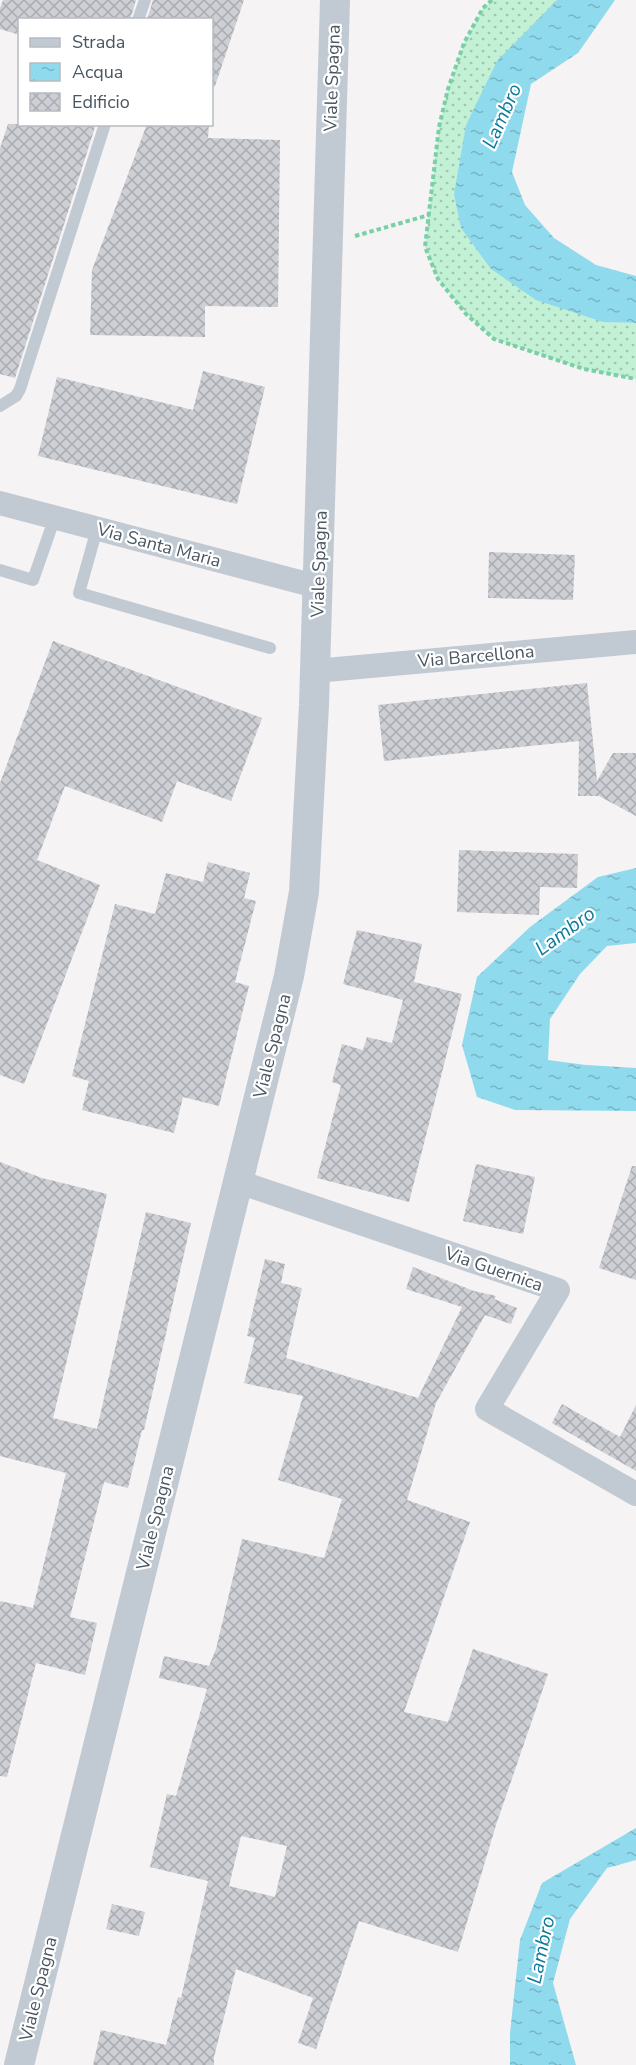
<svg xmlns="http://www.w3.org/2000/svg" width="636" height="2065" font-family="'Nunito Sans',sans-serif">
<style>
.grass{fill:url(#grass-dots)}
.water{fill:url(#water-ripples)}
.building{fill:url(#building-cross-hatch);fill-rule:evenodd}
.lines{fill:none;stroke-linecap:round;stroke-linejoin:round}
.path{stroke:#7ad0a6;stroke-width:4;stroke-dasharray:4.5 3;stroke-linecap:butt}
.service{stroke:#c1cad2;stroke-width:12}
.minor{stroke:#c1cad2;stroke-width:24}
.tertiary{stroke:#c1cad2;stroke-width:30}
.labels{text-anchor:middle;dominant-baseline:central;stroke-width:4.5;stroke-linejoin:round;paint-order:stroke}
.street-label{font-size:18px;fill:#4a5661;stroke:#fff}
.water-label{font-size:20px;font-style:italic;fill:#0c7c9b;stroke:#fff}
</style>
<defs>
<pattern id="grass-dots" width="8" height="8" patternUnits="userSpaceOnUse" patternTransform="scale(1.5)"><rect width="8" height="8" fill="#c3f1d5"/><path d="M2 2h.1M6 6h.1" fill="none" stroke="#a0c6b0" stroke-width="1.8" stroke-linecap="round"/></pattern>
<pattern id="water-ripples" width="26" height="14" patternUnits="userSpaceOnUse" patternTransform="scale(1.5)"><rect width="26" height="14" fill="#90daee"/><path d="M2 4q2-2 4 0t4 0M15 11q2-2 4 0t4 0" fill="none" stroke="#78b4c4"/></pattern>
<pattern id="building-cross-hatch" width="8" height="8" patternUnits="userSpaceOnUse" patternTransform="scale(1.5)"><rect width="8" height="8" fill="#cdcfd5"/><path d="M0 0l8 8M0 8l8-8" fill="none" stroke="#a8abb0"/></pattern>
</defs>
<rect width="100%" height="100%" fill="#f5f3f3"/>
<!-- grass -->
<polygon class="grass" points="492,0 557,0 466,125 603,322 636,323 636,379 584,369 494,339 466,314 438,279 425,247 439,127 448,89 464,43 483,8"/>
<!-- water -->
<g class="water">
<polygon points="557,0 615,0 578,53 531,84 512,172 525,205 554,238 596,265 636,276 636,323 603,322 536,300 491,269 461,228 454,194 466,125 497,61"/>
<polygon points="636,868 636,943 607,946 580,974 550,1019 548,1060 586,1065 636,1068 636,1111 515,1110 477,1097 462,1045 477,977 530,927 598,877"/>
<polygon points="636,1828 636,1860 607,1868 570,1919 553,1983 576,2065 510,2065 510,2033 520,1940 542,1883"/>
</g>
<!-- building -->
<g class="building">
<polygon points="3,0 136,0 130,20 20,20 20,35 0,29 0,8"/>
<polygon points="153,0 244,0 215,86 212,85 212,20 147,20"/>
<polygon points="8,124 96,124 15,378 0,374 0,148"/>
<polygon points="147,124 209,124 208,138 280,140 278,307 205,306 205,337 90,335 92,270"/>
<polygon points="203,371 265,387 237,504 38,456 57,377 193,410"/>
<polygon points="489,552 575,555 573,600 488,598"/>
<polygon points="53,641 262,718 231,801 177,781 162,822 65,786 37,860 100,885 24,1084 0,1075 0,783"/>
<polygon points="587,683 597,781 613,753 636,753 636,816 599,796 578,796 579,741 384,761 378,705"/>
<polygon points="459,850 578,854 577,888 540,887 539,915 457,912"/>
<polygon points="208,862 250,873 244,898 256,901 235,982 249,986 219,1106 183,1097 174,1133 82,1110 89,1081 72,1076 115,904 155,914 166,873 203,882"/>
<polygon points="357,930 422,944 414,982 462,994 409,1202 317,1178 341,1085 332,1082 342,1044 363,1050 367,1037 392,1043 403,1000 343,984"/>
<polygon points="0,1162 42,1178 107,1194 53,1418 97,1429 146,1212 191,1223 144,1430 142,1430 128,1488 104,1482 70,1617 97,1623 85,1675 36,1663 7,1777 0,1776 0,1601 33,1608 66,1473 0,1456"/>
<polygon points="476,1164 535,1177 523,1234 463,1221"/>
<polygon points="632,1166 636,1166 636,1280 599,1268"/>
<path d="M265,1259L285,1264L281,1283L302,1288L286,1358L418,1398L462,1307L406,1289L413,1267L474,1291L496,1296L494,1299L517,1308L511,1324L485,1315L436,1403L407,1500L470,1522L404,1712L448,1722L473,1649L548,1674L496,1825L458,1952L359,1921L316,2049L298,2043L313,1998L236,1969L214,2057V2065H93L101,2030L166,2045L178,1997L181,1998L208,1881L150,1867L167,1794L176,1796L207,1689L159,1678L164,1656L209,1666L216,1649L242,1539L324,1558L342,1499L278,1480L303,1396L244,1383L255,1338L247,1336ZM241,1836L287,1846L275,1897L229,1886Z"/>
<polygon points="562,1404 620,1437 636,1405 636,1471 552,1423"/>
<polygon points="112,1904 145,1912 139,1936 106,1929"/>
</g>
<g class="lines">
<!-- path -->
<g class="path">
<polyline points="492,0 483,8 464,43 448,89 439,127 425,247 438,279 466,314 494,339 584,369 636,379"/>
<polyline points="355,236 429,215"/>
</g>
<!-- service -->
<g class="service">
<polyline points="138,20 145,0"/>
<polyline points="0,406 16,396 20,389 105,124"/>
<polyline points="97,529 79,593 270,648"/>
<polyline points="0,570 33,580 55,517"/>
</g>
<!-- minor -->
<g class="minor">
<polyline points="0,503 319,587"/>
<polyline points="315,671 636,642"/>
<polyline points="239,1182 558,1290 487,1409 636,1494"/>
</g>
<!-- tertiary -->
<polyline class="tertiary" points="19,2065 289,976 304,892 314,705 335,0"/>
</g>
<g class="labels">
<!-- street labels -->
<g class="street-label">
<text transform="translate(332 78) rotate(-88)">Viale Spagna</text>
<text transform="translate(159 545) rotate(15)">Via Santa Maria</text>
<text transform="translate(319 564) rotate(-88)">Viale Spagna</text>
<text transform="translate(476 656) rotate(-5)">Via Barcellona</text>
<text transform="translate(272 1046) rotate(-76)">Viale Spagna</text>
<text transform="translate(494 1269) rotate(19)">Via Guernica</text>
<text transform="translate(155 1518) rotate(-76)">Viale Spagna</text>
<text transform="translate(38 1989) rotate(-76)">Viale Spagna</text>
</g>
<!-- water labels -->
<g class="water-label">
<text transform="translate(502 116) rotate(-66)">Lambro</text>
<text transform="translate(565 931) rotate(-36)">Lambro</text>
<text transform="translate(541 1950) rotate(-78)">Lambro</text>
</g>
</g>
<!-- legend -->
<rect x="18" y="18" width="195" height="108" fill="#ffffff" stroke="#b7bbc0" stroke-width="1.5"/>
<rect x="30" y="38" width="30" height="9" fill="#c1cad2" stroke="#b7bbc0" stroke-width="1.5"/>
<text x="72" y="48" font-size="18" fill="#4a5661">Strada</text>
<rect x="30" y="63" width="30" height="18" fill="url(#water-ripples)" stroke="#b7bbc0" stroke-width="1.5"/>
<text x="72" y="78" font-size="18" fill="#4a5661">Acqua</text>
<rect x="30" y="93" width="30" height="18" fill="url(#building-cross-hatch)" stroke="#b7bbc0" stroke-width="1.5"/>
<text x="72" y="108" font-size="18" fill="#4a5661">Edificio</text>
</svg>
